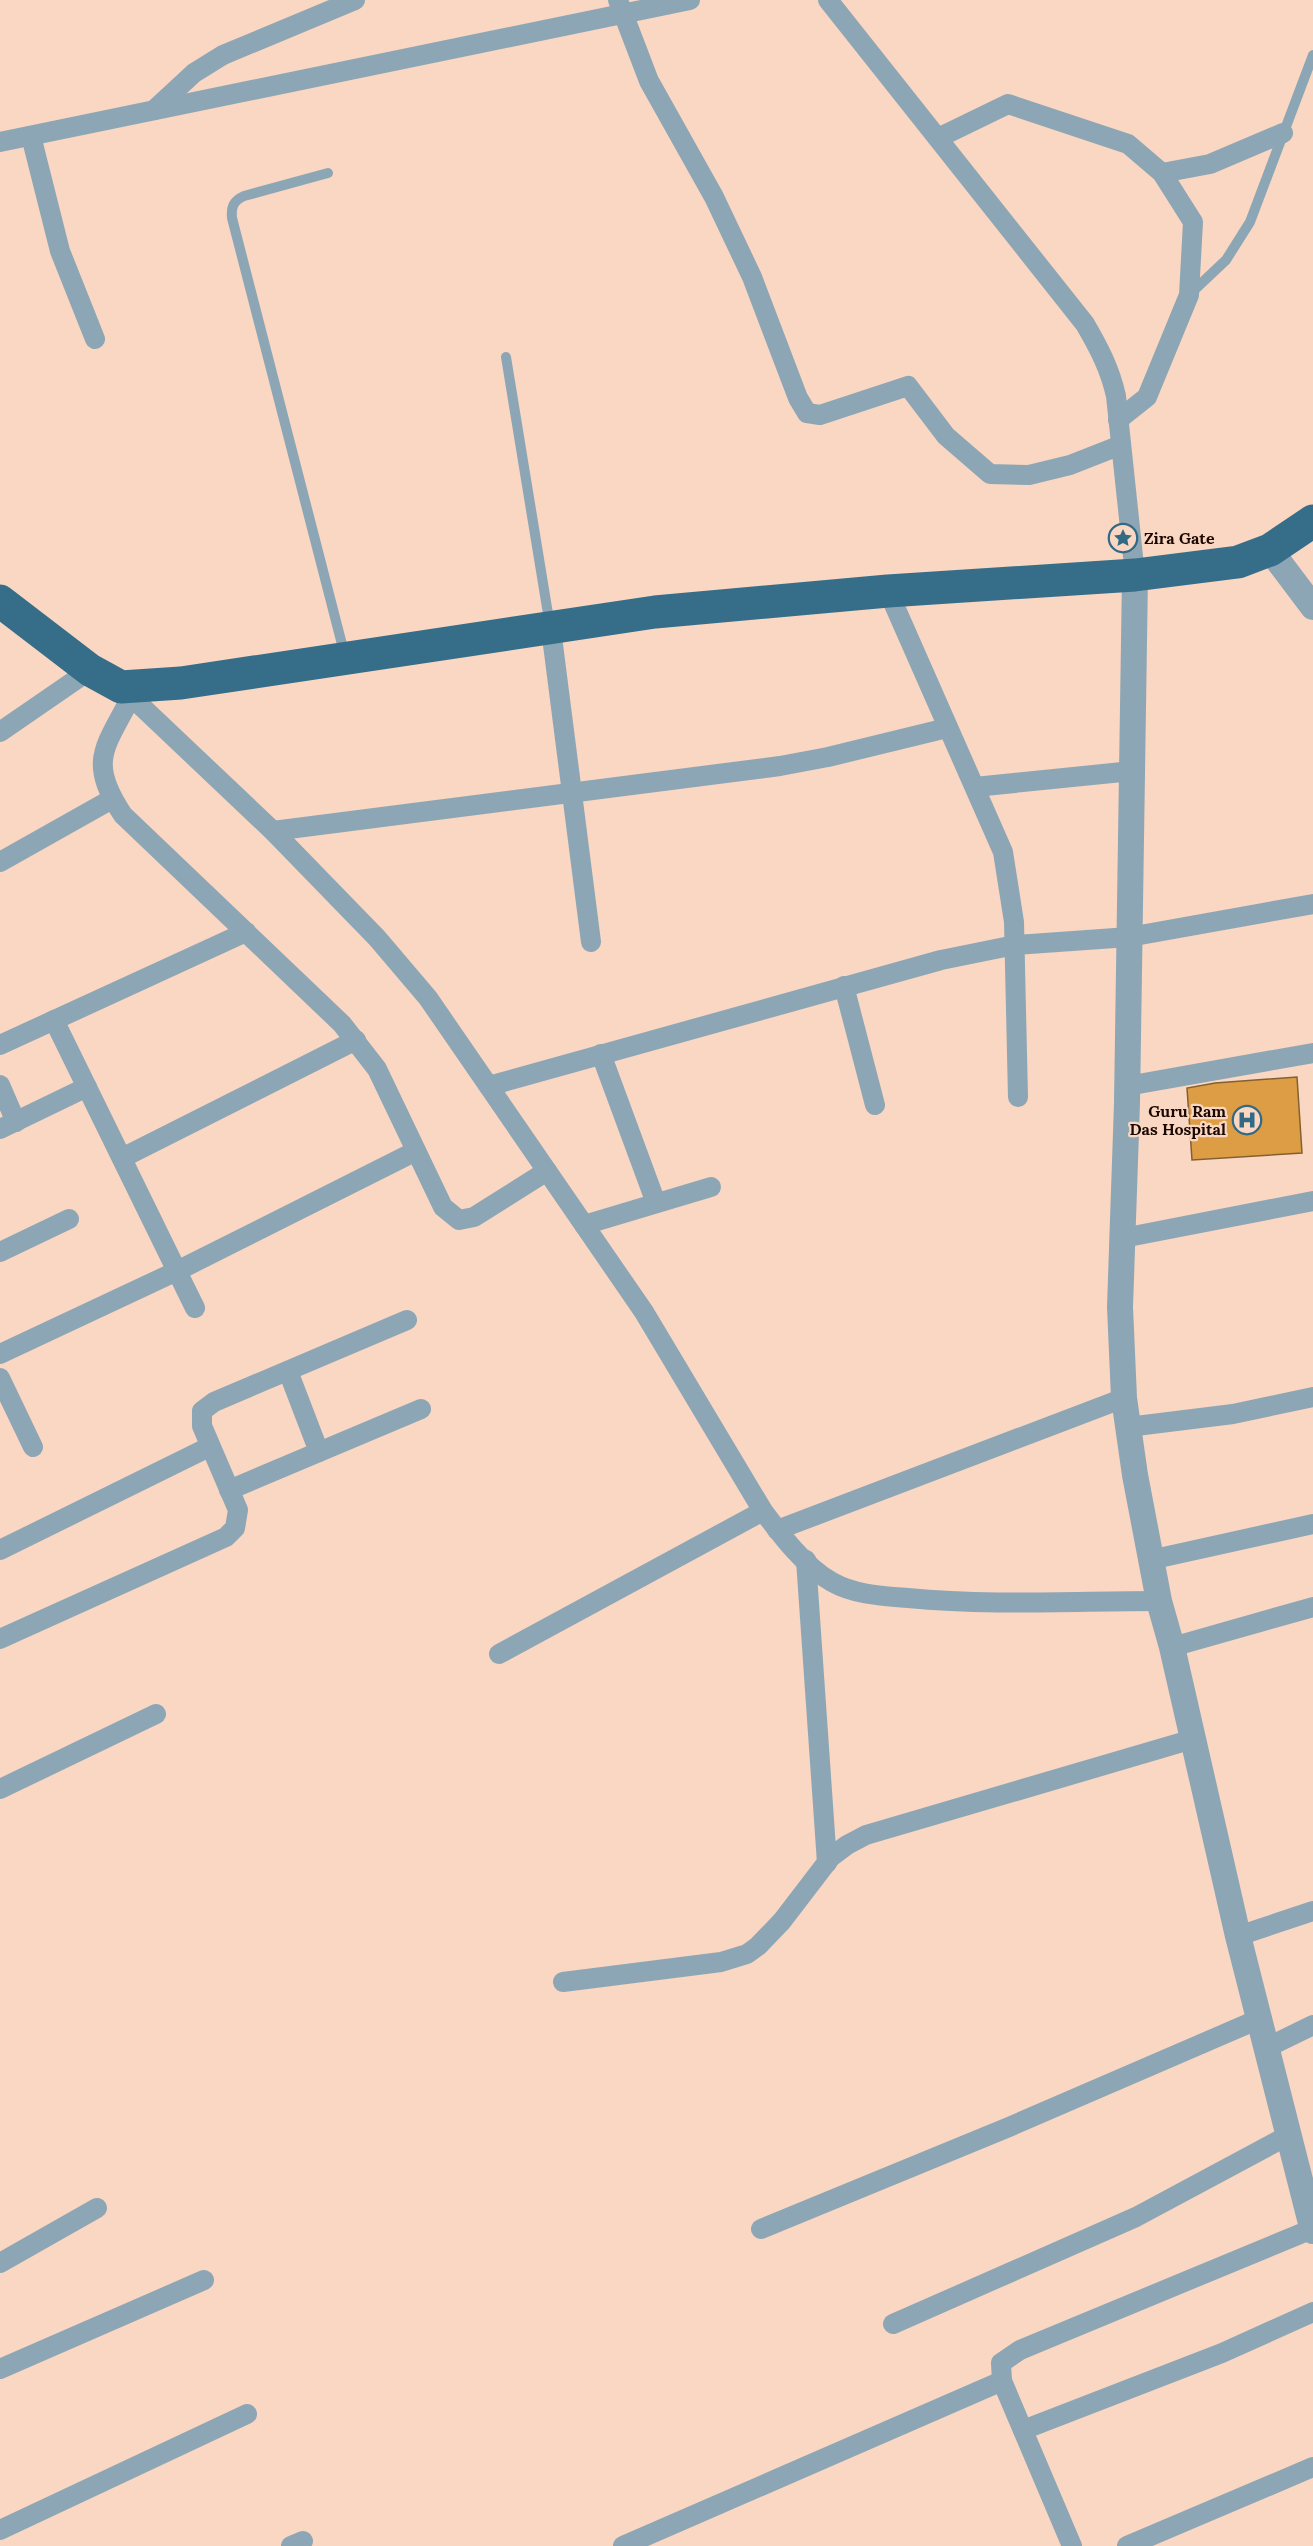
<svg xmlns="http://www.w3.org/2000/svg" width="1313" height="2546" font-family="Lora,serif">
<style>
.building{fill:#dc9d45;stroke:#836031;stroke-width:1.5}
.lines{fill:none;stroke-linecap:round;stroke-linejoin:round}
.service{stroke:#8da6b5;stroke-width:10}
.minor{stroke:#8da6b5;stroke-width:20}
.tertiary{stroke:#8da6b5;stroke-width:26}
.trunk{stroke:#366e89;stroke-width:33}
.labels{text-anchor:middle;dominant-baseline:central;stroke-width:4.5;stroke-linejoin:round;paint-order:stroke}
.poi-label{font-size:16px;font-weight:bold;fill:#1a0800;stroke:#f9d7c2;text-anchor:start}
</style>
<rect width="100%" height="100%" fill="#f9d7c2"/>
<!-- building -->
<polygon class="building" points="1297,1077 1302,1153 1192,1160 1187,1088 1215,1083"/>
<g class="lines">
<!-- service -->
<g class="service">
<path d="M328,173L244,196C233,201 231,207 232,218L345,656"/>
<polyline points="1190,294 1226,260 1250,222 1313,55"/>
<polyline points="506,357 550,626"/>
</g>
<!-- minor -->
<g class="minor">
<polyline points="618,0 649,81 714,197 752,277 798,398 807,413 820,415 908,386 946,436 990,474 1029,475 1070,465 1121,445"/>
<path d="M828,0L1085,324C1099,348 1110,369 1116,396L1135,575"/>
<polyline points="154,110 194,73 223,55 355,0"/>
<polyline points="31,136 60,251 95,339"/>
<polyline points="938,138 1008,104 1128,144 1162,173 1193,222 1189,295 1147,397 1118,420"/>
<polyline points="0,142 690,0"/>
<polyline points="1162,173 1210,164 1283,133"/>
<polyline points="888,591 1003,852 1014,922 1018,1097"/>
<polyline points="551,629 591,942"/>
<path d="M121,687L273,831L377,938L428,998L644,1312L763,1511C781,1535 805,1567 832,1582C855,1595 883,1596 908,1598C991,1606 1075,1601 1159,1601"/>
<path d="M131,697C105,748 87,761 123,815L342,1024L377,1069L443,1207L459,1220L474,1217L547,1171"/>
<polyline points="0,732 90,670"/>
<polyline points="975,787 1132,771"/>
<polyline points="273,831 780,766 828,757 947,728"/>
<polyline points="0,862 112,799"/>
<polyline points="844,986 875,1105"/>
<polyline points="54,1020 195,1308"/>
<polyline points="0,1045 246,932"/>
<polyline points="601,1054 656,1203"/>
<polyline points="0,1085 16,1122"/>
<polyline points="489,1086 941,960 1015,945 1129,937 1313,904"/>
<polyline points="1127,1086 1313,1053"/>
<polyline points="0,1129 87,1087"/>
<polyline points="122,1158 356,1040"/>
<polyline points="584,1225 711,1187"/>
<polyline points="1123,1238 1313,1201"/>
<polyline points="0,1252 69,1219"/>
<polyline points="0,1354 177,1271 416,1151"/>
<polyline points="288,1371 319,1452"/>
<polyline points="0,1378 33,1447"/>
<polyline points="1128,1427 1233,1414 1313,1397"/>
<polyline points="229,1490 421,1409"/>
<polyline points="777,1530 1124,1398"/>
<polyline points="0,1550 209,1447"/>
<polyline points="806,1560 827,1863"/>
<polyline points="1150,1560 1313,1524"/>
<polyline points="0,1639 226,1537 235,1528 238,1510 202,1426 202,1411 214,1402 407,1320"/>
<polyline points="1172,1647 1313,1607"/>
<polyline points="499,1654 763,1511"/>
<polyline points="0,1789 156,1714"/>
<polyline points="1238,1936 1313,1911"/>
<polyline points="563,1982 721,1962 747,1954 758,1946 782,1921 831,1857 847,1845 866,1835 1193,1739"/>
<polyline points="1266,2048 1313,2025"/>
<polyline points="761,2229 1009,2127 1259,2019"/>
<polyline points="0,2263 97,2208"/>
<polyline points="893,2324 1136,2217 1289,2135"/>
<polyline points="0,2369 204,2280"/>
<polyline points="1023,2430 1222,2353 1313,2312"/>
<polyline points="0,2530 247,2414"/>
<polyline points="291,2546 303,2541"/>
<polyline points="623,2546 1002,2381"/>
<polyline points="1072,2546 1002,2381 1001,2363 1020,2350 1312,2229"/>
<polyline points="1127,2546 1313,2467"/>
</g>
<!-- tertiary -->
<g class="tertiary">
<polyline points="1270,550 1313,607"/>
<polyline points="1135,575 1127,1103 1120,1307 1124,1398 1135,1475 1159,1601 1172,1647 1238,1936 1313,2231"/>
</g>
<!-- trunk -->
<polyline class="trunk" points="0,601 90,670 121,687 181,683 655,612 888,591 1135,575 1238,562 1270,550 1313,521"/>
</g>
<!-- icons -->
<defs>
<g id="sight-ring" transform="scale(1.5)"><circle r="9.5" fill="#f9d7c2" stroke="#336985" stroke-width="1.5"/><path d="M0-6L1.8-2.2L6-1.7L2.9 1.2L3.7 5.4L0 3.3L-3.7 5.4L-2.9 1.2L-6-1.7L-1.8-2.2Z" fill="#336985"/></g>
<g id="hospital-ring" transform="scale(1.5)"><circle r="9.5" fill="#f9d7c2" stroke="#336985" stroke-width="1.5"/><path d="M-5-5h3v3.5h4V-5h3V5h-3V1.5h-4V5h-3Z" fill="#336985"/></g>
</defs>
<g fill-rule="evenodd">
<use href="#sight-ring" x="1123" y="538"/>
<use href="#hospital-ring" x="1247" y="1120"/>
</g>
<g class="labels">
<!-- poi labels -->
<g class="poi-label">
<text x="1144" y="538">Zira Gate</text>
<text x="1226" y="1111" text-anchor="end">Guru Ram<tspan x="1226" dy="18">Das Hospital</tspan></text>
</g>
</g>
</svg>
